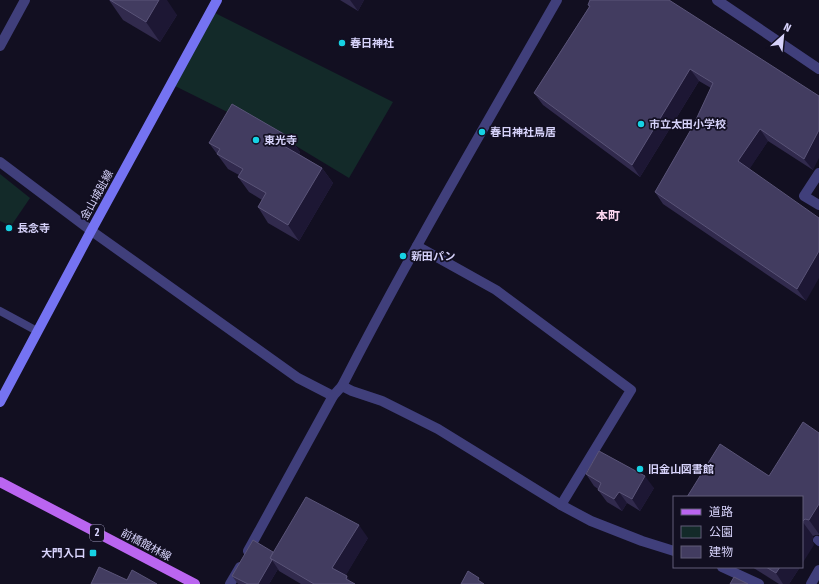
<svg xmlns="http://www.w3.org/2000/svg" width="819" height="584" font-family="'Fira Sans Condensed','Noto Sans JP',sans-serif">
<style>
.green{fill:#132a29}
.lines{fill:none;stroke-linecap:round;stroke-linejoin:round}
.lane{stroke:#403f7b;stroke-width:8}
.street{stroke:#403f7b;stroke-width:10}
.secondary{stroke:#7573f2;stroke-width:10}
.primary{stroke:#ba65f0;stroke-width:10}
.wall{fill:#312a4d}
.shaded-wall{fill:#1d1734}
.building{fill:#423c60;stroke:#5a5478}
.poi-dot{fill:#16d2e4;stroke:#120f21;stroke-width:1.5}
.labels{text-anchor:middle;dominant-baseline:central;stroke-width:3.5;stroke-linejoin:round;paint-order:stroke}
.shield{fill:#120f21;stroke:#9c98ba;stroke-width:1}
.shield-label{font-size:10px;font-weight:bold;fill:#d7d3fb}
.poi-label{font-size:11px;font-weight:bold;fill:#d7d3fb;stroke:#120f21;text-anchor:start}
.street-label{font-size:11px;fill:#d7d3fb;stroke:#120f21}
.neighbourhood-label{font-size:12px;font-weight:bold;fill:#fbd5ee;stroke:#120f21}
</style>
<rect width="100%" height="100%" fill="#120f21"/>
<!-- green -->
<g class="green">
<polygon points="211,11 393,102 349,178 296,146 171,84"/>
<polygon points="0,174 30,198 11,226 0,221"/>
</g>
<g class="lines">
<!-- lane -->
<g class="lane">
<polyline points="0,311 37,331"/>
<polyline points="817,540 819,542"/>
</g>
<!-- street -->
<g class="street">
<polyline points="717,0 819,69"/>
<polyline points="0,46 25,0"/>
<polyline points="0,162 93,232 298,378 333,396"/>
<polyline points="819,173 804,196 819,205"/>
<polyline points="417,246 496,290 631,390 561,505"/>
<polyline points="342,386 352,391 382,401 438,429 561,505 591,521 642,541 674,551"/>
<path d="M248,551L333,396L342,386C409,255 484,128 557,0"/>
<polyline points="722,567 759,584"/>
<polyline points="230,584 240,567"/>
<polyline points="811,584 819,570"/>
</g>
<!-- secondary -->
<polyline class="secondary" points="0,402 91,231 217,0"/>
<!-- primary -->
<polyline class="primary" points="0,482 195,584"/>
</g>
<!-- wall -->
<g class="wall">
<polygon points="109,0 110,0 177,15 160,42 123,20"/>
<polygon points="340,0 364,0 358,11"/>
<polygon points="588,5 819,96 813,170 768,141 749,169 806,301 663,204 655,192 693,126 711,88 699,81 640,177 543,105 534,93 589,7"/>
<polygon points="289,137 300,152 299,154 322,168 333,183 299,241 268,223 258,207 262,200 249,192 238,177 239,175 228,169 209,143"/>
<polygon points="819,433 819,535 816,535 813,536 812,541 814,545 769,476"/>
<polygon points="586,474 654,488 640,511 627,503 622,511 607,502 598,490 598,489 594,486"/>
<polygon points="368,538 345,576 347,576 350,582 355,584 301,584 279,571 278,569 269,584 238,584 232,576 273,552"/>
<polygon points="752,567 800,567 789,584 779,584"/>
</g>
<!-- shaded-wall -->
<g class="shaded-wall">
<polygon points="159,0 167,0 177,15 160,42 146,22"/>
<polygon points="350,0 364,0 358,11"/>
<polygon points="690,69 699,81 640,177 632,165"/>
<polygon points="760,129 768,141 747,173 738,161"/>
<polygon points="819,130 819,158 813,170 804,159"/>
<polygon points="289,137 300,152 295,161 284,146"/>
<polygon points="322,168 333,183 299,241 288,225"/>
<polygon points="819,251 819,278 806,301 797,289"/>
<polygon points="645,476 654,488 640,511 632,499"/>
<polygon points="619,492 627,503 622,511 614,499"/>
<polygon points="819,504 819,534 809,520"/>
<polygon points="802,521 813,536 812,541 814,545 802,564"/>
<polygon points="359,525 368,538 342,582 332,568"/>
<polygon points="272,560 278,569 269,584 258,584"/>
<polygon points="780,567 800,567 789,584 783,584 776,573"/>
<polygon points="347,576 352,584 346,579"/>
</g>
<!-- building -->
<g class="building">
<polygon points="110,0 159,0 146,22"/>
<polygon points="590,0 669,0 819,96 819,130 804,159 760,129 738,161 819,218 819,251 797,289 655,192 693,126 713,83 690,69 632,165 534,93 590,6 588,5"/>
<polygon points="232,104 289,137 284,146 322,168 288,225 258,207 266,193 238,177 243,169 217,154 220,149 209,143"/>
<polygon points="803,422 819,433 819,504 809,520 805,519 802,522 802,497 687,497 720,444 769,476"/>
<polygon points="599,451 645,476 632,499 619,492 614,499 598,490 601,483 586,474"/>
<polygon points="306,497 359,525 332,568 347,576 346,579 355,584 314,584 270,558"/>
<polygon points="253,540 273,552 270,558 272,560 258,584 248,584 232,576"/>
<polygon points="99,567 127,580 132,570 157,584 91,584"/>
<polygon points="766,567 780,567 776,573"/>
<polygon points="468,571 479,578 478,580 484,584 461,584"/>
<polygon points="734,577 748,584 730,584"/>
</g>
<!-- markers -->
<g class="poi-dot">
<circle cx="342" cy="43" r="4"/>
<circle cx="641" cy="124" r="4"/>
<circle cx="482" cy="132" r="4"/>
<circle cx="256" cy="140" r="4"/>
<circle cx="9" cy="228" r="4"/>
<circle cx="403" cy="256" r="4"/>
<circle cx="640" cy="469" r="4"/>
<rect x="89" y="549" width="8" height="8" rx="2"/>
</g>
<g class="labels">
<!-- shield labels -->
<rect class="shield" x="90" y="525" width="14" height="16" rx="3"/>
<g class="shield-label">
<text x="97" y="533">2</text>
</g>
<!-- poi labels -->
<g class="poi-label">
<text x="350" y="43">春日神社</text>
<text x="649" y="124">市立太田小学校</text>
<text x="490" y="132">春日神社鳥居</text>
<text x="264" y="140">東光寺</text>
<text x="17" y="228">長念寺</text>
<text x="411" y="256">新田パン</text>
<text x="648" y="469">旧金山図書館</text>
<text x="85" y="553" text-anchor="end">大門入口</text>
</g>
<!-- street labels -->
<g class="street-label">
<text transform="translate(97 195) rotate(-61)">金山城趾線</text>
<text transform="translate(146 545) rotate(28)">前橋館林線</text>
</g>
<!-- neighbourhood labels -->
<g class="neighbourhood-label">
<text x="608" y="216">本町</text>
</g>
</g>
<!-- legend -->
<rect x="673" y="496" width="130" height="72" fill="#120f21" stroke="#615d78"/>
<rect x="681" y="509" width="20" height="6" fill="#ba65f0" stroke="#615d78"/>
<text x="709" y="516" font-size="12" fill="#d7d3fb">道路</text>
<rect x="681" y="526" width="20" height="12" fill="#132a29" stroke="#615d78"/>
<text x="709" y="536" font-size="12" fill="#d7d3fb">公園</text>
<rect x="681" y="546" width="20" height="12" fill="#423c60" stroke="#615d78"/>
<text x="709" y="556" font-size="12" fill="#d7d3fb">建物</text>
<!-- north arrow -->
<g transform="translate(783 36) rotate(27)" stroke="#120f21" stroke-width="3" paint-order="stroke">
<path d="M0-3L7 15L0 10L-7 15Z" fill="#d7d3fb"/>
<text y="-6" font-size="11" font-weight="bold" text-anchor="middle" fill="#d7d3fb">N</text>
</g>
</svg>
